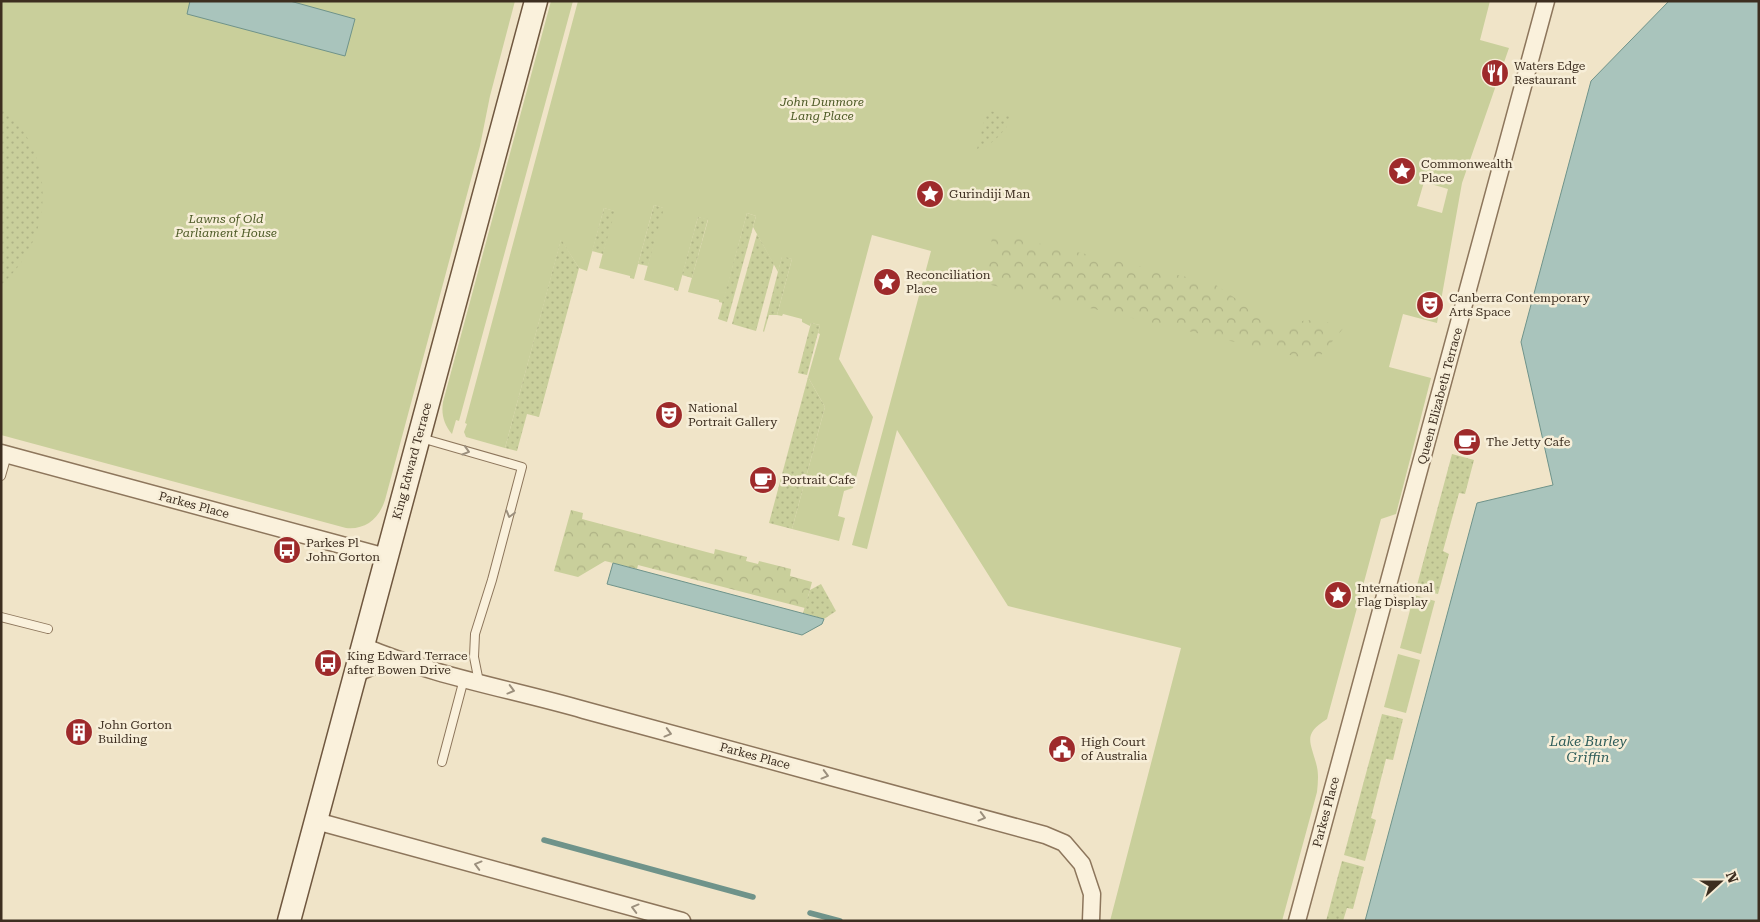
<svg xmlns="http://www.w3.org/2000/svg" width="1760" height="922" font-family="'Roboto Serif',serif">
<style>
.green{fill:#c9cf9b;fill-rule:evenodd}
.forest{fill:url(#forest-crowns)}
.garden{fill:url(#garden-dots)}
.water{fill:#a9c4bc;stroke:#6f938a}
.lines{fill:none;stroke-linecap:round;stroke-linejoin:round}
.stream{stroke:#6f938a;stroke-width:5.5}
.service-casing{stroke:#8d765c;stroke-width:10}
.minor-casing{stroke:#8d765c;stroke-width:19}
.secondary-casing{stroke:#6f573f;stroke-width:25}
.service{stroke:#faf1dc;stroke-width:8}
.minor{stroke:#faf1dc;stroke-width:16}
.secondary{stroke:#faf1dc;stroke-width:22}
.oneway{stroke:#9c907e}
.labels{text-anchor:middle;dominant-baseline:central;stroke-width:5;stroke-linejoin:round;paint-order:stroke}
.poi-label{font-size:12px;fill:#3d2e20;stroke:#f7eed8;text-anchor:start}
.park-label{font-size:12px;font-style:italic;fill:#4d5a26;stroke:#f7eed8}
.street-label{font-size:12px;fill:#3d2e20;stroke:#f7eed8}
.water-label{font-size:14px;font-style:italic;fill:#2f5d5a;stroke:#f7eed8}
</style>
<defs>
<pattern id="forest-crowns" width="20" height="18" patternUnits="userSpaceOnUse" patternTransform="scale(1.25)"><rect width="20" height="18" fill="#c9cf9b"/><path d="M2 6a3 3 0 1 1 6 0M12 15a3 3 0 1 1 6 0" fill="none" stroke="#aeb285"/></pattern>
<pattern id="garden-dots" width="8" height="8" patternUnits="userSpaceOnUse" patternTransform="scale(1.25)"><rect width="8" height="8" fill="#c9cf9b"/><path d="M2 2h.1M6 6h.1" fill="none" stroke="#aeb285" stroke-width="1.8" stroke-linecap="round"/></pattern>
</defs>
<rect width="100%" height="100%" fill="#f0e4c8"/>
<!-- green -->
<g class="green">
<path d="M1,1H515L490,96L480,146L385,500C379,519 365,530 346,528L1,435Z"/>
<path d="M551,1H573L459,421L456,420L452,434C444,425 441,414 443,402Z"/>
<path d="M578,1H1490L1480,40L1509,48L1462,183L1437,323L1403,314L1389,367L1431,378L1396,514L1381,519L1327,719C1303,734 1310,741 1316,763C1319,773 1318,782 1317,792L1282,921H1110L1181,648L1008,606L897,430L867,549L852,545L931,251L872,235L839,359L873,417L853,488L844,491L838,516L845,518L839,541L792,529L825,407L808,377L820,334L818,333L820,325L811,323L810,326L802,322V319L783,314L782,316L777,315L792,259L782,257L778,272L753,227L756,216L747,213L723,303L719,302V300L688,292L708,220L698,217L678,291L674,290V288L644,280L663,208L654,205L634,279L630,278V276L599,268L614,211L604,208L587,271L579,268L561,240L505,448L466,437L464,432L467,424L465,423ZM1424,182L1448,189L1442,213L1417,206Z"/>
<polygon points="1414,595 1435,601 1421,654 1400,648"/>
<polygon points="1398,654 1420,660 1406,713 1384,707"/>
</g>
<!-- forest -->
<g class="forest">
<polygon points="993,233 1213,283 1277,327 1307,320 1346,325 1316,361 983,283"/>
<polygon points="571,510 583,513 582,519 714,554 715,549 747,557 746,561 758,564 759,561 791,569 790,576 812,582 805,608 638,565 637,569 605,561 578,577 554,571"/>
</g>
<!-- garden -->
<g class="garden">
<path d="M1,106C57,155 56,236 1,285Z"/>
<path d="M987,110L1013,117C1005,132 991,145 976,153Z"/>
<polygon points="654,205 664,208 648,266 638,264"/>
<polygon points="604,208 615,211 603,254 592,251"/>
<polygon points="747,213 756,216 727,322 718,319"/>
<polygon points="698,217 708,219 692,278 682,275"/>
<polygon points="757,234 774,264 756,331 732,324"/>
<polygon points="561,239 579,268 539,417 527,414 517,451 505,448"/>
<polygon points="782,256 792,259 777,315 769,315 764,332 763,331"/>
<polygon points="811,323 820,325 807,375 798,373"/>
<polygon points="808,377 825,407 792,529 769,523"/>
<polygon points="1452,454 1474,460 1465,494 1459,493 1443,551 1449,554 1438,594 1416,589"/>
<polygon points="821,584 836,611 824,619 803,613 810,590"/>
<polygon points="1382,714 1403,719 1393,760 1386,759 1371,818 1376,820 1365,861 1344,855"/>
<polygon points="1342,861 1364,867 1353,909 1347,908 1343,921 1326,921"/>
</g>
<!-- water -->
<g class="water">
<polygon points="190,1 290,1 355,19 345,56 187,14"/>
<polygon points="1669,1 1759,1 1759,921 1365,921 1477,503 1553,485 1521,342 1591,81"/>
<polygon points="613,563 824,619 822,624 802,635 607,584"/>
</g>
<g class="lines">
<!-- stream -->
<g class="stream">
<polyline points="544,840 753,897"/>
<polyline points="810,913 840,921"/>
</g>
<!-- service casing -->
<g class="service-casing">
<g id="service">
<polyline points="421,438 522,467 492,580 475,634 474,657 479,682"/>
<polyline points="1,476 7,455"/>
<polyline points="1,617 48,629"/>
<polyline points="442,762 464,679"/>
</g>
</g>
<!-- minor casing -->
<g class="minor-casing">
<g id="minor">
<polyline points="1,453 386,557"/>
<path d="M363,646C433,676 511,689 584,710C738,752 891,793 1045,835L1064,843L1082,864L1092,894L1091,921"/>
<polyline points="355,674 376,665 396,660"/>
<polyline points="316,821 682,921"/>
<polyline points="1297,921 1546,1"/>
</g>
</g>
<!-- secondary casing -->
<g class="secondary-casing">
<polyline id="secondary" points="289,921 536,1"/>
</g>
<!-- service -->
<use href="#service" class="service"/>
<!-- minor -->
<use href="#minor" class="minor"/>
<!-- secondary -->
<use href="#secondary" class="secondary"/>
</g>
<!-- one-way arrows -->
<defs><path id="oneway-chevron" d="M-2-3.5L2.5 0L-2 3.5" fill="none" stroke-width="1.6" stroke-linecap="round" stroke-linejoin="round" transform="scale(1.25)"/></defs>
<g class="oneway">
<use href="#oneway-chevron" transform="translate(466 451) rotate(17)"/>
<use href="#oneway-chevron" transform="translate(510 514) rotate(105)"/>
<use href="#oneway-chevron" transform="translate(511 690) rotate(15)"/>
<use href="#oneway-chevron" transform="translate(668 733) rotate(15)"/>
<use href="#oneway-chevron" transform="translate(825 775) rotate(15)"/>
<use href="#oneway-chevron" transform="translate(982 817) rotate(15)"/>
<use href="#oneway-chevron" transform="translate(478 865) rotate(-165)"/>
<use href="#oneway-chevron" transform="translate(635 908) rotate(-165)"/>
</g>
<!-- icons -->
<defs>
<g id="restaurant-disc" transform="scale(1.4375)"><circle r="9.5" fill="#9e2a2b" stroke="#f7eed8"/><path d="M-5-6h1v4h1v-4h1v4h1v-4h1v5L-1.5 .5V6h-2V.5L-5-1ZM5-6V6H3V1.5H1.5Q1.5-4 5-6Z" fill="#fff"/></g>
<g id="sight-disc" transform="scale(1.4375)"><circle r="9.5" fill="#9e2a2b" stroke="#f7eed8"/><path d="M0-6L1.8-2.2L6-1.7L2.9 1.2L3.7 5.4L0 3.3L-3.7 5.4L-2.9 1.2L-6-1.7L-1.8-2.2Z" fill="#fff"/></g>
<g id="theatre-disc" transform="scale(1.4375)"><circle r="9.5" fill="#9e2a2b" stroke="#f7eed8"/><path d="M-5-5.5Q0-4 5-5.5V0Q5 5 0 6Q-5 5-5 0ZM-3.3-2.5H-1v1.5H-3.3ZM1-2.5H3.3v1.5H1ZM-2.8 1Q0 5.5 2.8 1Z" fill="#fff"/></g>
<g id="cafe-disc" transform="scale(1.4375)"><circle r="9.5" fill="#9e2a2b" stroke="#f7eed8"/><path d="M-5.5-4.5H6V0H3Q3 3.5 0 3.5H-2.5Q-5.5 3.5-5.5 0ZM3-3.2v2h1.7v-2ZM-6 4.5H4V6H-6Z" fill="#fff"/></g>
<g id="bus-disc" transform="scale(1.4375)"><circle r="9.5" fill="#9e2a2b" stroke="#f7eed8"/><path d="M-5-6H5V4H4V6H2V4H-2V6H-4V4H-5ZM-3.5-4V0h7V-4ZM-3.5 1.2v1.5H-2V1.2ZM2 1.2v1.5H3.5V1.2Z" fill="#fff"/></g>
<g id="building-disc" transform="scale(1.4375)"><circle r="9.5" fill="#9e2a2b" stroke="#f7eed8"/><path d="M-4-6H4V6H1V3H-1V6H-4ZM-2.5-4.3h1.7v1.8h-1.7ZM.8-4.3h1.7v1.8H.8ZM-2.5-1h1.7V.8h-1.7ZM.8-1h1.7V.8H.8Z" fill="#fff"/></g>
<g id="civic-disc" transform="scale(1.4375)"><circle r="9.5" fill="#9e2a2b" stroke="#f7eed8"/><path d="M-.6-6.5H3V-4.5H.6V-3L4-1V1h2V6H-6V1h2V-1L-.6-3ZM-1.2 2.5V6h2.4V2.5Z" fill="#fff"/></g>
</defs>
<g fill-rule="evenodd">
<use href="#restaurant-disc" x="1495" y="73"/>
<use href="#sight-disc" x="1402" y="171"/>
<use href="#sight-disc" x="930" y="194"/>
<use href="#sight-disc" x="887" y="282"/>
<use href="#theatre-disc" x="1430" y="305"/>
<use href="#theatre-disc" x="669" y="415"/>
<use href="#cafe-disc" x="1467" y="442"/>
<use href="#cafe-disc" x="763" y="480"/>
<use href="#bus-disc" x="287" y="550"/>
<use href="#sight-disc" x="1338" y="595"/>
<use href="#bus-disc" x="328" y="663"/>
<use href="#building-disc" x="79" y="732"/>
<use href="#civic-disc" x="1062" y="749"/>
</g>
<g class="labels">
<!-- poi labels -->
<g class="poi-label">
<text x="1514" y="66">Waters Edge<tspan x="1514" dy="14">Restaurant</tspan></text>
<text x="1421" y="164">Commonwealth<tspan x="1421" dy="14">Place</tspan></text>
<text x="949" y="194">Gurindiji Man</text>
<text x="906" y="275">Reconciliation<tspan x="906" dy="14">Place</tspan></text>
<text x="1449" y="298">Canberra Contemporary<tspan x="1449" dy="14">Arts Space</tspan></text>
<text x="688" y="408">National<tspan x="688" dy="14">Portrait Gallery</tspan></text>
<text x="1486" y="442">The Jetty Cafe</text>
<text x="782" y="480">Portrait Cafe</text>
<text x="306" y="543">Parkes Pl<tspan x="306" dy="14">John Gorton</tspan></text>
<text x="1357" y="588">International<tspan x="1357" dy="14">Flag Display</tspan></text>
<text x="347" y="656">King Edward Terrace<tspan x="347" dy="14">after Bowen Drive</tspan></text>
<text x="98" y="725">John Gorton<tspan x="98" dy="14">Building</tspan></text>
<text x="1081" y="742">High Court<tspan x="1081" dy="14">of Australia</tspan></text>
</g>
<!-- park labels -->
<g class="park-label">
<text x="822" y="102">John Dunmore<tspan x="822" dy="14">Lang Place</tspan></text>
<text x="226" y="219">Lawns of Old<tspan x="226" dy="14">Parliament House</tspan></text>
</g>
<!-- street labels -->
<g class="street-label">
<text transform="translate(1440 396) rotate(-75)">Queen Elizabeth Terrace</text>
<text transform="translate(412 461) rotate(-75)">King Edward Terrace</text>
<text transform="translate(194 505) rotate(15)">Parkes Place</text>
<text transform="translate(755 756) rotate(15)">Parkes Place</text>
<text transform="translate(1326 812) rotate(-75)">Parkes Place</text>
</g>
<!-- water labels -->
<g class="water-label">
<text x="1588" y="741">Lake Burley<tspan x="1588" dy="16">Griffin</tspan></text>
</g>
</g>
<!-- border -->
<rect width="1760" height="922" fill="none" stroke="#3d2e20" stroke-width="5"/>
<!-- north arrow -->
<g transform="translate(1720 882) rotate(69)" stroke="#f7eed8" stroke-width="4" paint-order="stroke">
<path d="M0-4L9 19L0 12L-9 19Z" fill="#3d2e20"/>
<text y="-8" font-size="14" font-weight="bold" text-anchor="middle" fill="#3d2e20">N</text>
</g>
</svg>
